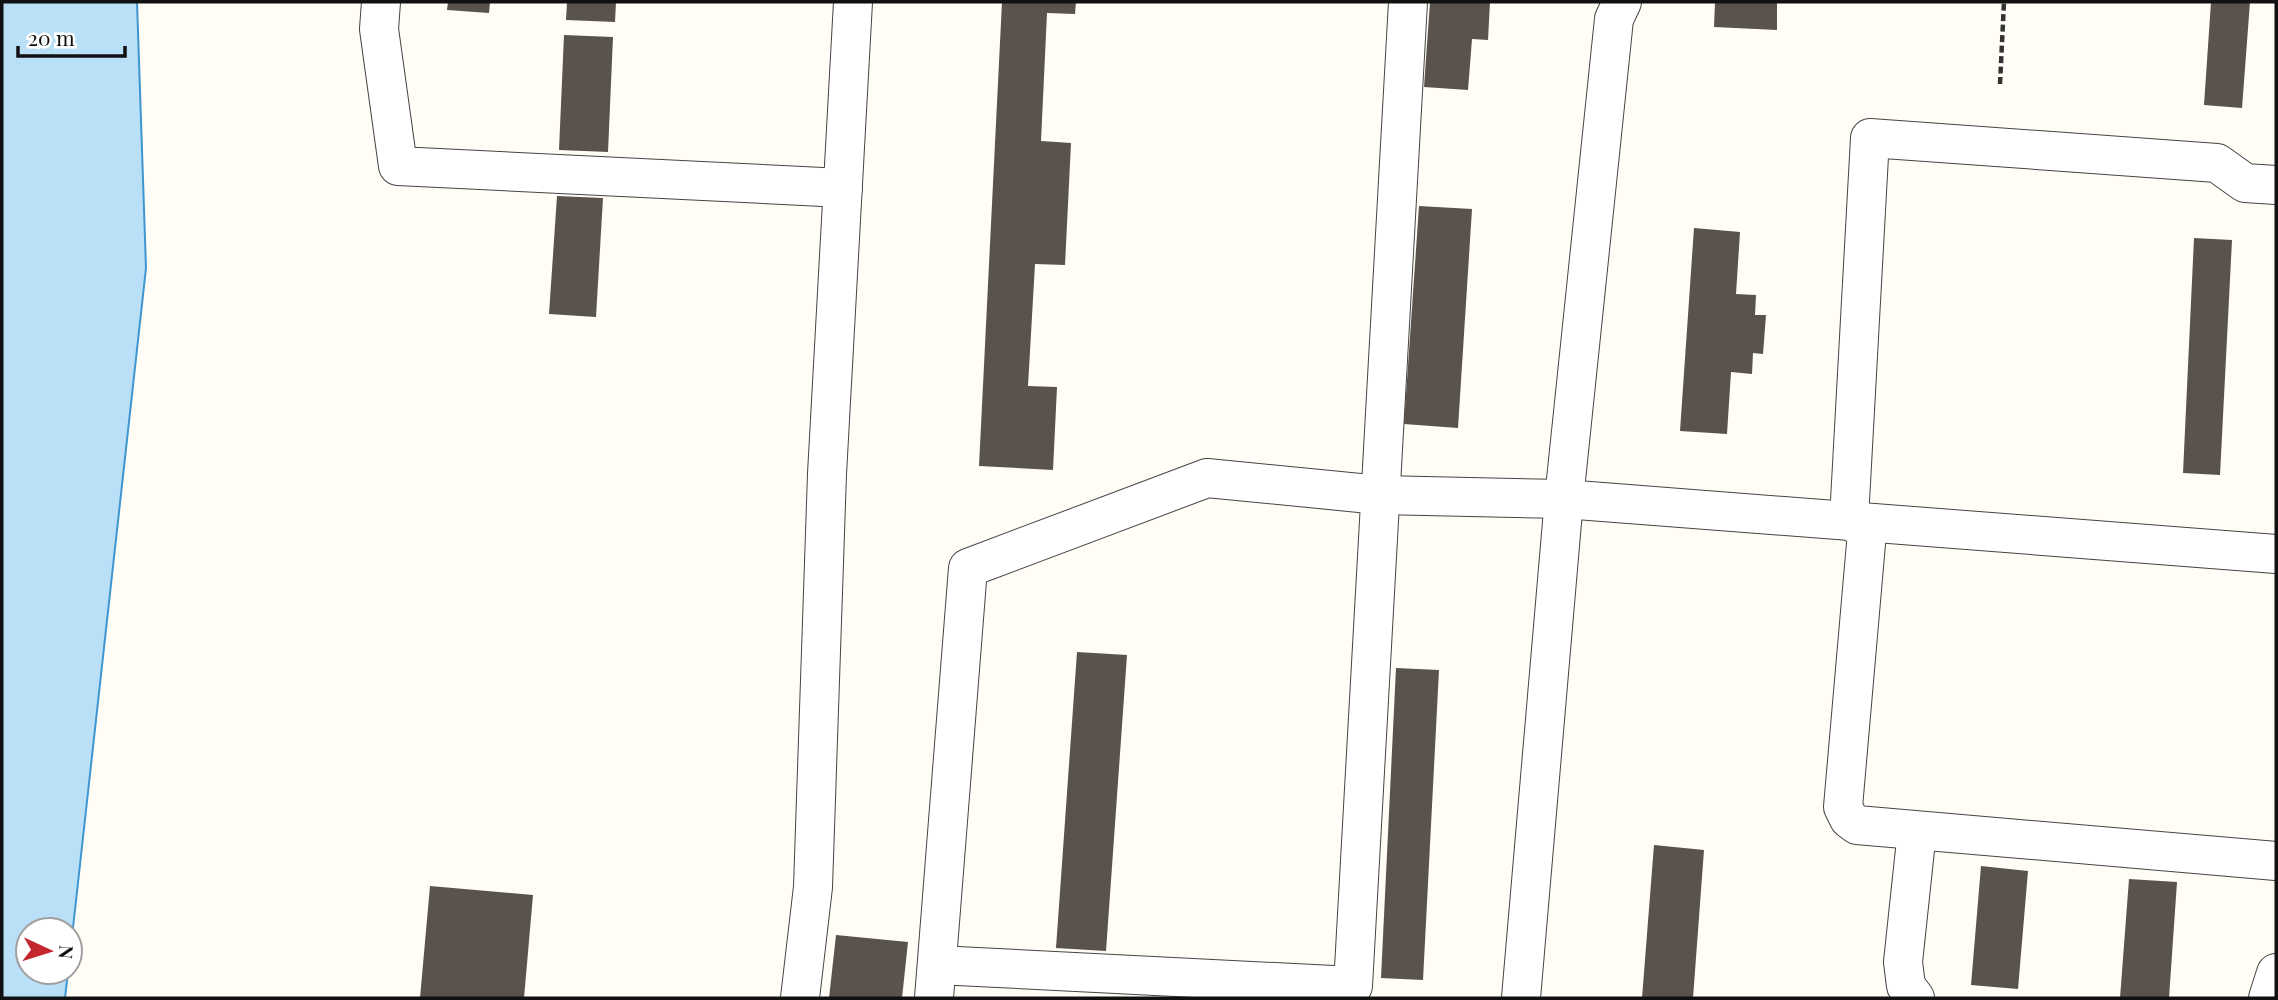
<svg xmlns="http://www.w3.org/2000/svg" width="2278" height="1000" font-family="'Playfair Display',serif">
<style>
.water{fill:#b9e0f7;stroke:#3f96cf;stroke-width:2}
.building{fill:#5a524d}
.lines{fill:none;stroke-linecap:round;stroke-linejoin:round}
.minor-casing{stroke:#444;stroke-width:40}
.path{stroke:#333;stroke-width:4.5;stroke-dasharray:7 3.5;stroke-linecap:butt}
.minor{stroke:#fff;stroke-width:38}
</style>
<rect width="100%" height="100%" fill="#fffdf5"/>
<!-- water -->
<polygon class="water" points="2,2 137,2 146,268 70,955 70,930 28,930 28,972 68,972 65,998 2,998"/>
<!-- building -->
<g class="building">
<polygon points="448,2 490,2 489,13 447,10"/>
<polygon points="567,2 616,2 615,22 566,20"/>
<polygon points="1002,2 1076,2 1075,14 1047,13 1041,141 1071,143 1065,265 1035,264 1028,386 1057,387 1053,470 979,466"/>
<polygon points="1430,2 1490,2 1488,40 1472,39 1468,90 1424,87"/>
<polygon points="1715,2 1777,2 1777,30 1714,27"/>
<polygon points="2211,2 2250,2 2242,108 2204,105"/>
<polygon points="564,35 613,37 608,152 559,150"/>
<polygon points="557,196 603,198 596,317 549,314"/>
<polygon points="1419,206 1472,209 1458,428 1404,424"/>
<polygon points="1694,228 1740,232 1736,294 1756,295 1755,315 1766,315 1763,354 1753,353 1752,374 1731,372 1727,434 1680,431"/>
<polygon points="2194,238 2232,240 2220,475 2183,473"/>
<polygon points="1077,652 1127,655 1106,951 1056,948"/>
<polygon points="1396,668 1439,670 1423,980 1381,978"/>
<polygon points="1654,845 1704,850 1693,998 1642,998"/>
<polygon points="1981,866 2028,871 2018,989 1971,985"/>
<polygon points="2129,879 2177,882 2169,998 2120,998"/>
<polygon points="430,886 533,895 524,998 420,998"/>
<polygon points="836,935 908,942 902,998 829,998"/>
</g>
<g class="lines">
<!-- minor casing -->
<g class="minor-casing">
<g id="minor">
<polyline points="381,2 379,29 398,166 843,188"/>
<polyline points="2276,185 2245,183 2217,163 1870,138 1849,519 1867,532 1843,807 1849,819 1857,825 2276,861"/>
<polyline points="937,965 1353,986 1408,2"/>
<polyline points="800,998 813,887 827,474 853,2"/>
<polyline points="934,998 968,568 1207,478 1380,495 1564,499 2276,554"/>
<polyline points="1521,998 1564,499 1614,19 1622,2"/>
<polyline points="1915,998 1906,986 1903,962 1917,831"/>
<polyline points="2268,998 2276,973"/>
</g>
</g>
<!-- path -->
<polyline class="path" points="2000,84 2004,2"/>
<!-- minor -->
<use href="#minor" class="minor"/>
</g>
<!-- border -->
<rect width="2278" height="1000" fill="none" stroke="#111111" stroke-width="7"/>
<!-- north arrow -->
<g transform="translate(49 951) rotate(94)"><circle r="33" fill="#ffffff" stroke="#a0a0a0" stroke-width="2"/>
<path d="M0-5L12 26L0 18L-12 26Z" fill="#c4262e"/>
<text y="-10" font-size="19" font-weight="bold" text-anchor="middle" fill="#111111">N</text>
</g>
<!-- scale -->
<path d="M18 46v10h107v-10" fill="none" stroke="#111111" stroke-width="3.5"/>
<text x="28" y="46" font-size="21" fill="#111111" stroke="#ffffff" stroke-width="5" paint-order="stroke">20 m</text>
</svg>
